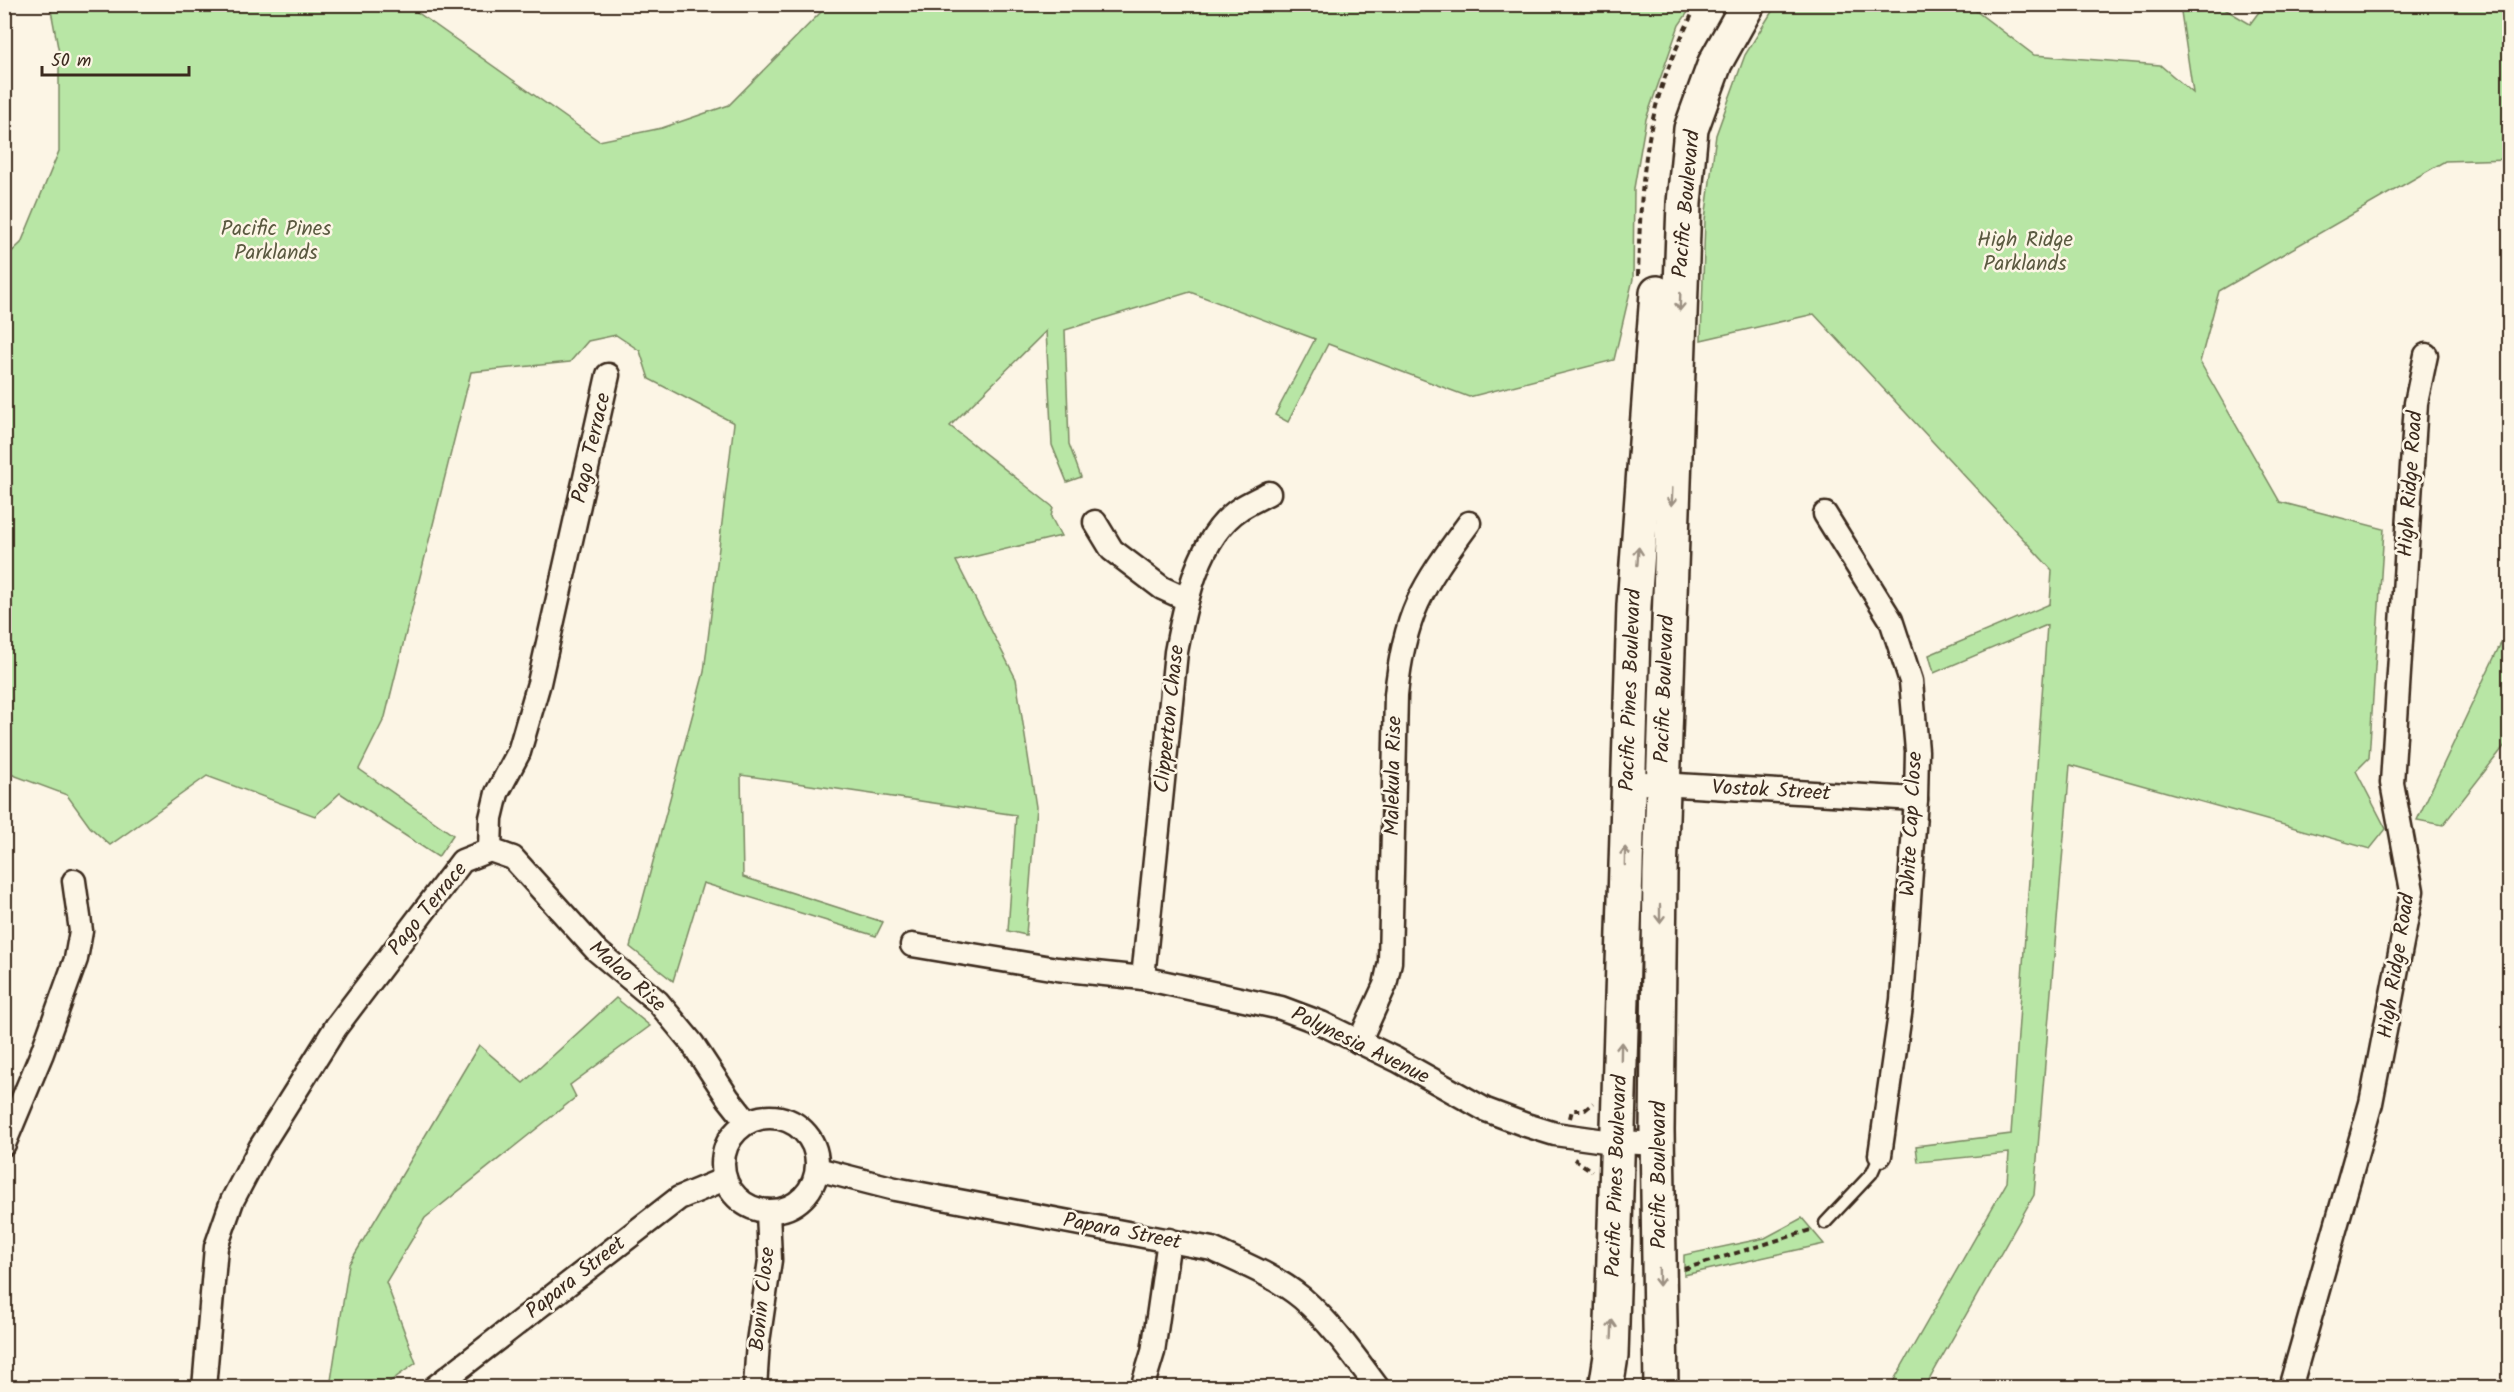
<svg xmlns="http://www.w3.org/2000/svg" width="2514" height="1392" font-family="Kalam,sans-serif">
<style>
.green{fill:#b8e6a5;stroke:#7a8862;stroke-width:1.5}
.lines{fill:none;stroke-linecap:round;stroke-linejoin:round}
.lane-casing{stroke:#3b2a1e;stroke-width:15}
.street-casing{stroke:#3b2a1e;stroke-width:27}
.primary-casing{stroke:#3b2a1e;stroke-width:38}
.path{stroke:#3b2a1e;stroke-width:4;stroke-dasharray:6 4.5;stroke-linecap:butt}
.lane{stroke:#fcf5e5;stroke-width:10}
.street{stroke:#fcf5e5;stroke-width:22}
.primary{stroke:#fcf5e5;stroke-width:33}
.oneway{stroke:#9c9082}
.labels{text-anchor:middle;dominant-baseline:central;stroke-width:5;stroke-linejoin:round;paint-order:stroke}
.street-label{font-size:21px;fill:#3b2a1e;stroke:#fcf5e5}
.park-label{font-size:21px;fill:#5a5940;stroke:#fcf5e5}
</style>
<rect width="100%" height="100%" fill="#fcf5e5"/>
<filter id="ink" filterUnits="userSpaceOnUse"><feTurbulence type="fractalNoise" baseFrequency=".0167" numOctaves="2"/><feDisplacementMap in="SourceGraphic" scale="12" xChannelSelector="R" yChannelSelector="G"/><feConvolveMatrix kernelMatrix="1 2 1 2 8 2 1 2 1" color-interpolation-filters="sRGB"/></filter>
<g filter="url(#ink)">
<!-- green -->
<g class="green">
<polygon points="50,5 407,5 599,141 662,128 729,105 828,5 1693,5 1679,25 1646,119 1634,188 1633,279 1614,360 1469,397 1328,344 1288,422 1275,415 1315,339 1190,292 1065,330 1069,444 1081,477 1067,482 1052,445 1046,331 950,426 1053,507 1051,517 1061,536 956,561 1016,679 1036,807 1026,935 1008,931 1016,815 741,775 743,877 883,922 876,936 703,883 673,981 630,947 704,672 734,423 649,379 640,351 616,335 588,341 570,362 471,372 385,717 359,769 453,835 438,857 340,793 315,816 207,776 110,845 90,827 67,795 5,772 5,258 21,243 59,151 59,53"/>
<polygon points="1776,5 1968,5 2034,55 2160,65 2193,93 2180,5 2218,5 2250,24 2264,5 2509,5 2509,159 2445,161 2219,291 2200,362 2280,502 2384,529 2369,758 2356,771 2386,829 2370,849 2070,765 2034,1195 1925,1387 1890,1387 2007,1182 2009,1153 1918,1162 1916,1146 2011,1134 2047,625 1934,673 1929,655 2050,604 2052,570 1814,314 1701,340 1705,220 1716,135 1745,55"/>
<polygon points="2509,626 2509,740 2443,825 2417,820"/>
<polygon points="616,998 650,1026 570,1085 576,1097 425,1218 386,1282 416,1363 382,1387 330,1387 349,1264 479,1045 523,1083"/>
<polygon points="1802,1218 1824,1244 1684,1275 1684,1255 1765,1238"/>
</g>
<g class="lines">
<!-- lane casing -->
<g class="lane-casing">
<polyline id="lane" points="1825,1223 1872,1173 1880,1155"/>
</g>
<!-- street casing -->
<g class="street-casing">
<g id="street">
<polyline points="1825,514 1891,620 1911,681 1917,751 1916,799 1902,1000 1880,1155"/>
<polyline points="1095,522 1112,550 1162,588 1186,599"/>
<polyline points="1627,782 1916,799"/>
<polyline points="490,850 513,858 596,950 658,1002 692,1043 728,1098 747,1122"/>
<polyline points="912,945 1057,969 1143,978 1281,1008 1321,1023 1397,1060 1486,1110 1526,1125 1555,1134 1605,1141 1657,1144"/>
<path d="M1143,978L1176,652C1185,605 1197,537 1241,508C1249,503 1260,498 1269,493"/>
<path d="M1359,1042L1385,985L1390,962L1396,695C1404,614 1421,588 1469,523"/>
<circle cx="770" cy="1164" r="47"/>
<polyline points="4,1144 42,1053 76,959 81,931 74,881"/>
<path d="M817,1169L895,1189L1212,1249C1242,1263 1277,1277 1302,1298C1332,1324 1354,1356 1378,1388"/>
<polyline points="204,1388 216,1247 232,1201 260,1148 336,1027 462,861 490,850 491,818 497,793 519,752 539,683 608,375"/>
<polyline points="434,1388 679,1198 725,1179"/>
<polyline points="755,1388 758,1342 770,1260 768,1211"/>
<polyline points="1142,1388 1153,1352 1169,1240"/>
<polyline points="2290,1388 2371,1103 2412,891 2392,783 2416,403 2426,355"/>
</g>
</g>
<!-- primary casing -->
<g class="primary-casing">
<g id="primary">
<polyline points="1606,1388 1611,1356 1634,605 1657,293"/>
<polyline points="1661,1388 1657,1130 1660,874 1684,203 1691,129 1715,63 1748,4"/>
</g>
</g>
<!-- path -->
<g class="path">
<path d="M1638,276C1640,211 1642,143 1664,80C1673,54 1685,29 1697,4"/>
<polyline points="1570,1118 1572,1110 1585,1110 1593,1103"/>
<polyline points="1574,1159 1592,1171"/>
<polyline points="1684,1269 1814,1229"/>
</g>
<!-- lane -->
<use href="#lane" class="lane"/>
<!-- street -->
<use href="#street" class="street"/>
<!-- primary -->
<use href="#primary" class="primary"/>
</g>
<!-- one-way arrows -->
<defs><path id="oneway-shaft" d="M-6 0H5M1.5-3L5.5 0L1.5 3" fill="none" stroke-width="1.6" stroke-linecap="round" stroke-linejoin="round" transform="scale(1.5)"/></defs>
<g class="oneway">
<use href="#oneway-shaft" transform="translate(1680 302) rotate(92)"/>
<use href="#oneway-shaft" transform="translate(1672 497) rotate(92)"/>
<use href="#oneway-shaft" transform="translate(1638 556) rotate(-86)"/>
<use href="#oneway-shaft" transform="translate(1625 856) rotate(-89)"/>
<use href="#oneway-shaft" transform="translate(1660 914) rotate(90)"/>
<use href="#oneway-shaft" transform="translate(1621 1051) rotate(-89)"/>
<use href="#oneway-shaft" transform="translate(1659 1277) rotate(89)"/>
<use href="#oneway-shaft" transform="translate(1612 1329) rotate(-88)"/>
</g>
</g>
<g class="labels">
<!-- street labels -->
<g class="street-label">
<text transform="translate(1687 204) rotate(-85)">Pacific Boulevard</text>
<text transform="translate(592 448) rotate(-77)">Pago Terrace</text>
<text transform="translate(2411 484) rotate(-86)">High Ridge Road</text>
<text transform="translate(1665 689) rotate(-88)">Pacific Boulevard</text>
<text transform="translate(1631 690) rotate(-88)">Pacific Pines Boulevard</text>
<text transform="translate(1170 719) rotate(-84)">Clipperton Chase</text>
<text transform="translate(1394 776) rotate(-89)">Malekula Rise</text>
<text transform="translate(1771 791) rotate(3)">Vostok Street</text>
<text transform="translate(1912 824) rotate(-87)">White Cap Close</text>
<text transform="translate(428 909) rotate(-51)">Pago Terrace</text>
<text transform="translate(2397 966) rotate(-81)">High Ridge Road</text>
<text transform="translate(627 977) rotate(42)">Malao Rise</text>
<text transform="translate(1360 1046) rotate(26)">Polynesia Avenue</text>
<text transform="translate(1659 1175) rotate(-90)">Pacific Boulevard</text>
<text transform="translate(1617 1176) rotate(-88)">Pacific Pines Boulevard</text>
<text transform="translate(1122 1232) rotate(11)">Papara Street</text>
<text transform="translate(576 1278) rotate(-38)">Papara Street</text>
<text transform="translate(763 1299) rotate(-84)">Bonin Close</text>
</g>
<!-- park labels -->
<g class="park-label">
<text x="276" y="229">Pacific Pines<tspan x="276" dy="24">Parklands</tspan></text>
<text x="2025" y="240">High Ridge<tspan x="2025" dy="24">Parklands</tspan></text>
</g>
</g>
<!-- margin -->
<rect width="2514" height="1392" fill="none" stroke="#fcf5e5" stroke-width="24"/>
<rect x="12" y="12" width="2490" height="1368" fill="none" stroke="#3b2a1e" stroke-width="2" filter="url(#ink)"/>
<!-- scale -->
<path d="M42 66v9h147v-9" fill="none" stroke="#3b2a1e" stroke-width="3"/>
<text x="51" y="66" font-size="18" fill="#3b2a1e" stroke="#fcf5e5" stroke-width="4.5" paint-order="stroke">50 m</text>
</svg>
